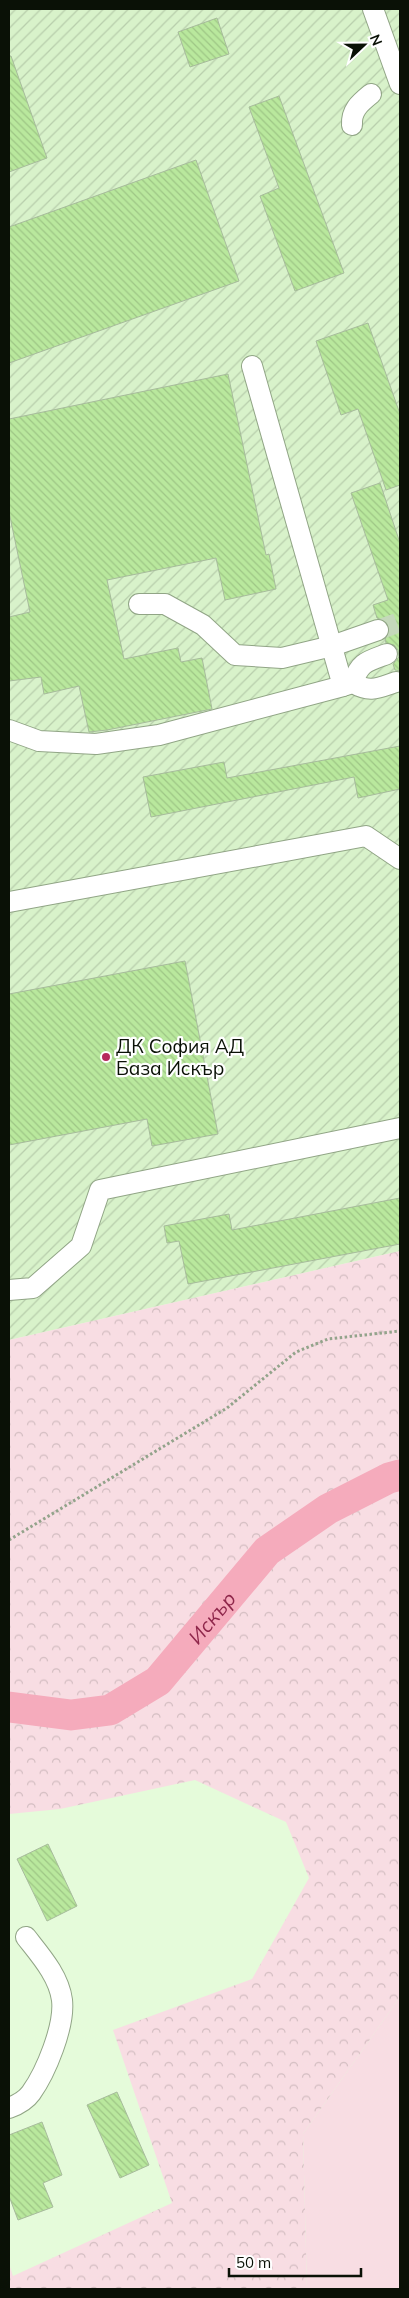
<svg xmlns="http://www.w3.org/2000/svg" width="409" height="2298" font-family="Mulish,sans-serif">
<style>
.industrial{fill:url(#industrial-furrows)}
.green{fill:#f8dde3}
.forest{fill:url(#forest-crowns)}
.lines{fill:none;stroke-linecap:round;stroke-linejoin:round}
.river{stroke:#f5abbc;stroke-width:31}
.building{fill:url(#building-back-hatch);stroke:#a7bb9c}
.minor-tunnel{stroke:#c4d8ba;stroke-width:20;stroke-dasharray:20 10;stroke-linecap:butt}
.minor-casing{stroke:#91a586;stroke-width:22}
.path{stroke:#93a38b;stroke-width:3;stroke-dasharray:2.5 2.5;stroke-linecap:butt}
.minor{stroke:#fff;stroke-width:20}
.poi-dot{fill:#b6285d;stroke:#fff;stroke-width:2}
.labels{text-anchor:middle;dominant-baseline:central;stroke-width:4.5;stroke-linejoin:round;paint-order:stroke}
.poi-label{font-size:19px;fill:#0a1106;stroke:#fff;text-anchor:start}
.water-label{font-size:20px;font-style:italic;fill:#8f274b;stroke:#fff}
</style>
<defs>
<pattern id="industrial-furrows" width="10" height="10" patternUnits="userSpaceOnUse" patternTransform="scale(1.25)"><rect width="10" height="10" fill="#d8f2ca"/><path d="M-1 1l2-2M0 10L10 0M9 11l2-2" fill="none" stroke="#b8ceac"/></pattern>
<pattern id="forest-crowns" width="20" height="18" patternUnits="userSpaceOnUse" patternTransform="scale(1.25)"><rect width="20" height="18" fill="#f8dde3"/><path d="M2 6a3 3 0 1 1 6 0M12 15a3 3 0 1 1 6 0" fill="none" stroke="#d3bdc1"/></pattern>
<pattern id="building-back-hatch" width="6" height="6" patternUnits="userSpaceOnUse" patternTransform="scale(1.25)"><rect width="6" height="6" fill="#b9e89d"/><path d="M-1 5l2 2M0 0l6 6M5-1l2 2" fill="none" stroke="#9ec686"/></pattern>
</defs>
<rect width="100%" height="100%" fill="#e5fbda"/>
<!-- industrial -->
<polygon class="industrial" points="9,9 400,9 400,1251 9,1340"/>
<!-- green -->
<polygon class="green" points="400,1997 400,2289 307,2289 303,2134"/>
<!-- forest -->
<polygon class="forest" points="400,1251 400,1997 303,2134 307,2289 9,2289 9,2264 13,2276 172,2203 113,2030 252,1979 309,1878 286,1822 195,1780 60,1809 9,1814 9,1340"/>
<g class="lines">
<!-- river -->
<path class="river" id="s1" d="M9,1707L71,1715L110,1710L158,1681L267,1551L328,1509L389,1478L400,1475"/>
</g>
<!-- building -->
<g class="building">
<polygon points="217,18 229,54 190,67 178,32"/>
<polygon points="9,56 11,56 47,158 9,172"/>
<polygon points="279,96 344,273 295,291 260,196 279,188 249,107"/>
<polygon points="196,160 239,281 9,363 9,227"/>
<polygon points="368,323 400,414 400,485 386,490 358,409 341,415 316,341"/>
<polygon points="228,374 266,555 269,554 276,589 225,600 216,558 107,580 124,659 178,648 181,662 202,658 212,709 107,730 89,732 79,686 44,694 41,677 9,681 9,617 30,612 9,512 9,419"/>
<polygon points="380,483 400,543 400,671 395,670 393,664 399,657 398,650 394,645 386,643 385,639 390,633 389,626 385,621 377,618 373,605 388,600 351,493"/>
<polygon points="400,746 400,789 358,798 354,777 151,817 143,777 224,762 227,778"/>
<polygon points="185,961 218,1134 152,1146 147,1119 9,1145 9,994"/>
<polygon points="400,1198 400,1244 188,1284 179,1241 167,1243 164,1226 229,1214 232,1230"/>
<polygon points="48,1844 77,1906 47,1921 17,1859"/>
<polygon points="117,2092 149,2165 120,2178 87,2105"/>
<polygon points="42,2122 62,2175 43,2183 53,2207 18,2220 9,2196 9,2135"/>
</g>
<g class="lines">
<!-- minor-tunnel -->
<polyline class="minor-tunnel" points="378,630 400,622"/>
<!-- minor casing -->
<g class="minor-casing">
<g id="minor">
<polyline points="373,9 400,84"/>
<path d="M352,125C351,110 360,103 371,94"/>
<polyline points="139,604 165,604 203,625 235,655 282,658 332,646 378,630"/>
<path d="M353,683C359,662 368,661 387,654"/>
<path d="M343,686L353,683C370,693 378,688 396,682"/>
<polyline points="9,730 39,741 96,744 159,735 343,686 252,366"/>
<polyline points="9,902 366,836 400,859"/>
<polyline points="9,1290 33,1288 81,1246 100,1190 400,1128"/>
<path d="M9,2108C17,2105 26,2100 31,2093C46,2072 65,2026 62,2000C59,1976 40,1955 26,1937"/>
</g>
</g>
<!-- path -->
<polyline class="path" points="9,1540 227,1408 296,1352 328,1339 400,1331"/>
<!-- minor -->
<use href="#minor" class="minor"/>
</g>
<!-- markers -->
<circle class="poi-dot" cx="106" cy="1057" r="5"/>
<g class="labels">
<!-- poi labels -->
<g class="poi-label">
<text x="116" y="1046">ДК София АД<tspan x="116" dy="22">База Искър</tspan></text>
</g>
<!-- water labels -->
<g class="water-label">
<text stroke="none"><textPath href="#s1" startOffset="241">Искър</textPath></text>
</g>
</g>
<!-- border -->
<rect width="409" height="2298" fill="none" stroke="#0a1106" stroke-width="20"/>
<!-- north arrow -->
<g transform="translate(364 45) rotate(68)" stroke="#ffffff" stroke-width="4" paint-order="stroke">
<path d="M0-4L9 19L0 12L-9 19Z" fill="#0a1106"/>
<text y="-8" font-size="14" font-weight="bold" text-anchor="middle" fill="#0a1106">N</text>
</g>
<!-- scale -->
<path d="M229 2268v8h132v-8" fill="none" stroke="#0a1106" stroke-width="2.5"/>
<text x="236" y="2268" font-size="15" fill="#0a1106" stroke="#ffffff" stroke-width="4" paint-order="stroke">50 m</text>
</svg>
